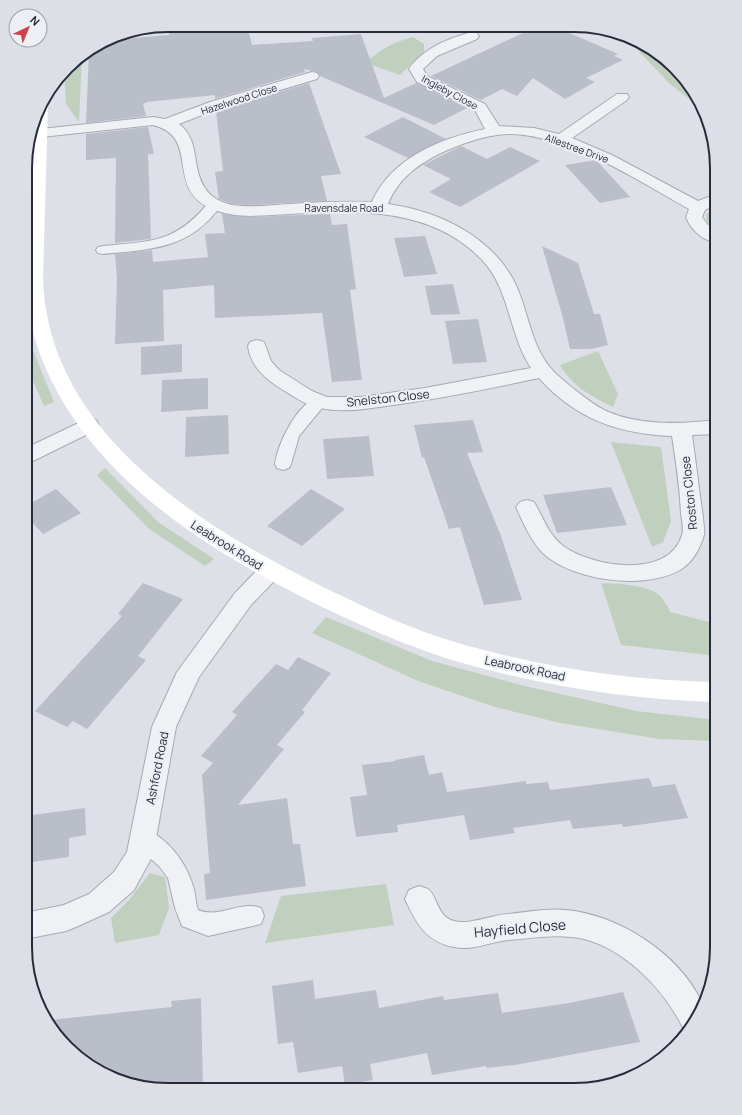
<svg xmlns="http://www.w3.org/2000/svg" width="742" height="1115" font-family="Manrope,sans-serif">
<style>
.green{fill:#c1d0be}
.building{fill:#babec9}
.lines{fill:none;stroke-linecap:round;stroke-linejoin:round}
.lane-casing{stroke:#a6aab4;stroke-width:2}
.street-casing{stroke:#a6aab4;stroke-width:2}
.lane{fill:#eff1f5;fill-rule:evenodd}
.street{fill:#eff1f5;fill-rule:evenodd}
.secondary{fill:#fff;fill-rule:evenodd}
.labels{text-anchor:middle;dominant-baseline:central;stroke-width:4;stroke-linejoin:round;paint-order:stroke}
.far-street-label{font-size:10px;fill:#272c3d;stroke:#eceff4}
.street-label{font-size:12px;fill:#272c3d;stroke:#eceff4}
.near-street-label{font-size:14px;fill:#272c3d;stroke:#eceff4}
.rim{fill:none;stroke:#272c3d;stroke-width:2}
</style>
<rect width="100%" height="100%" fill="#dde0e7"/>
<!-- green -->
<g class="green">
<path d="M454,26H487C470,33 454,34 435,31Z"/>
<path d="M413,37L424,44V52L400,75L366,63C380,49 394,42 413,37Z"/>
<polygon points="629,41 661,54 704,110 670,84"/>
<polygon points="82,56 79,122 66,104 64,72 74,60"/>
<path d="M717,207V231C710,226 704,221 707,213Z"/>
<polygon points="26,318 30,343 54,402 44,406 26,365"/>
<path d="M598,351L618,394L613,407C592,397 572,386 560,365Z"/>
<polygon points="611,442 661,447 671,521 663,542 652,547"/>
<polygon points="105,468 158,522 214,559 205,566 149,529 97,475"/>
<path d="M601,583C617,584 652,584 662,598C665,602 668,607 670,612L717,624V656L621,645Z"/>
<polygon points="326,617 432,661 525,686 636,711 717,720 717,741 660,739 560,723 495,707 418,681 312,633"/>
<polygon points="150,873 165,877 169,908 159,935 115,943 111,918 129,900"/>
<polygon points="386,884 394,925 265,943 281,896"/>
</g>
<!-- building -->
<g class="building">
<polygon points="168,25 247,25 252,45 313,41 312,38 361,34 384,98 416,83 467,108 434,125 320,76 317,72 304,69 305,72 215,99 215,95 147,102 143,104 146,116 86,123 89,52 109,40 169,35"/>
<polygon points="538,26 553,26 618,54 614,56 623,60 586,78 595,82 565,99 533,78 517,96 502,89 481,100 431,76"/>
<polygon points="309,83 341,174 321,176 327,201 247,205 232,204 219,199 215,172 223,171 216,111"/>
<polygon points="403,117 446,139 408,158 364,137"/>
<polygon points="148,127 154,154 148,154 151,239 115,243 116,158 86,160 86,134"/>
<polygon points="461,146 487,159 510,147 540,161 460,207 429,192 451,179 423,165"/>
<polygon points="596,160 630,197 600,203 565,165"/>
<polygon points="222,214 250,217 330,214 332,225 347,224 356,289 350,290 362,380 332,382 322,313 215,318 214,285 163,290 164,341 115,344 117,278 115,254 152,250 153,262 208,257 205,234 225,233"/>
<polygon points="425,236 437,274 404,277 394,238"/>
<polygon points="542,246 578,263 594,314 600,314 608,345 591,349 570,349 563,318"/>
<polygon points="453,284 460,314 431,315 425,286"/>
<polygon points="478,319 487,362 453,364 445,321"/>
<polygon points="182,344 182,372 141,375 141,347"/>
<polygon points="208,378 208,409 161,412 162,380"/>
<polygon points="228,415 229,454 185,457 186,417"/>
<polygon points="473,420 483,452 467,453 501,536 522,600 484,605 460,527 449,529 424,457 422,458 414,425"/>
<polygon points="369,436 374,476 327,479 323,439"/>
<polygon points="611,487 627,525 557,533 543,495"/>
<polygon points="56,489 81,513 43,534 26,516 26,506"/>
<polygon points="311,489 345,509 302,546 267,526"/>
<polygon points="143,583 183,599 138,656 146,660 87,729 73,721 67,727 35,711 122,616 118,614"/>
<polygon points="298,657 331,673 302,710 305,712 277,745 284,749 238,805 287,798 293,844 300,844 306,886 206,900 204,874 210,873 202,775 213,763 201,756 237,715 232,712 276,664 288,670"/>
<polygon points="424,755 429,775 442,772 447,792 526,781 526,784 548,782 550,790 649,778 653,787 675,784 688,818 623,827 622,824 573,829 570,820 513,828 515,833 470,840 464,815 397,825 398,832 356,837 350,797 367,795 362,765 396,761 395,760"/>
<polygon points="85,808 86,835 69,838 69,857 25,863 25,816"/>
<polygon points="313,980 315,999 376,990 379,1008 443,996 444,1000 498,993 502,1013 569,1003 623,992 640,1042 515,1065 487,1068 486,1066 432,1075 427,1053 370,1064 373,1080 345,1085 342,1066 298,1073 293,1042 278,1044 272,986"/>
<polygon points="201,998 203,1089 149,1089 81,1061 50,1020 172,1007 171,1001"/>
</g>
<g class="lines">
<!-- lane casing -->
<g class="lane-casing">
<g id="lane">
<path d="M215,200L220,201L222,204C191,249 153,249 103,254L98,253L96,250L98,247L103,246C153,241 176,243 210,201Z"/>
<path d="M319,397L325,398L327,402L299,436L291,464L289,468L283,470L277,468L275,464C278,443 297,403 319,397Z"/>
<path d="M143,828C167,837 186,862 193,886C196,894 195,902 198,910C220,919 240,900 261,908L264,916L261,924L208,936L182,926L175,908L168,878L159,866L135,845L132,838L135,831Z"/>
</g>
</g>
<!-- street casing -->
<g class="street-casing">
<g id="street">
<path d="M472,32L477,33L479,36L477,39L437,56L423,69L427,76L485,104L499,126L534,128L559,134L617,94H627L629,97L627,100L572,138L612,155L698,201L717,194V204L705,210L702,217L707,224L717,231V243C703,240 691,231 686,217L689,209C637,180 571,136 511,134C487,134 463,143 441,153C417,165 398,179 388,204C439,211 493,237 516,285C527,309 530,337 544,359C551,371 563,380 574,389C584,397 594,405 606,411C640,426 681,424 717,420V434L692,435C696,463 699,490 703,517C703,523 705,529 704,535C700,549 692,563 680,570C645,590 577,581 546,556C532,544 524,524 516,507L520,502L527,500L534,502C543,517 548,534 562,545C590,567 669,580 682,535C684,529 682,521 681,514C680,488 676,462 672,436C618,434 576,419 539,378C488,389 438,399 386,406C364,409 342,413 320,408C305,405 293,396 280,388C264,378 250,365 248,346L250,342L257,340L264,342L271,361L279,370L312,391L327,397H360L425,388L531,368C509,335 510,290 483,261C433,207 357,210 290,214C263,215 236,220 210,208C165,188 201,137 153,125L41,137L36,136L34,133L36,130L41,129L153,117L165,119L210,102L312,72L317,73L319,76L317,79L220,108L179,124C201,141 191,168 205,188C210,197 222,203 232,205C252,208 271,205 290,204C318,202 345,201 372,202C391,158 441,138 485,129L475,110L417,82L409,69C422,49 449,38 472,32Z"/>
<polygon points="89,418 96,420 99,425 96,430 33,461 26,463 26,448"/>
<polygon points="270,563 278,565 281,571 278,577 251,605 199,677 176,727 153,855 134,890 109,912 76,927 66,931 25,939 25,913 64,905 89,894 114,872 127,852 152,727 177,672 235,593 262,565"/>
<path d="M419,886C422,887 425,888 428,889C437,895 437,917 454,921C471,925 491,915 508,914C527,912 547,908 566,910C619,915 678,953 701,1001L693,1027L688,1032L684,1030C666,992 627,950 584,939C559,933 533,938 508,940C491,942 472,951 454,947C426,942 416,923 405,899L409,890Z"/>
</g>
</g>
<!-- lane -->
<use href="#lane" class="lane"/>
<!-- street -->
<use href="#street" class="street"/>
<!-- secondary -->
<path class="secondary" d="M43,100L48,104L43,278C47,430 198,525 319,585C366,608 414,631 465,645C547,668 631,681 717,682V702C632,700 548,687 466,664C409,648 357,624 304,598C189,540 66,459 31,326C21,289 27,247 29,210C30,184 29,156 33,130C34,120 39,110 43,100Z"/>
</g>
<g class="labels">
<!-- far-street labels -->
<g class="far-street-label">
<text transform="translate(450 92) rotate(28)">Ingleby Close</text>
<text transform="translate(239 99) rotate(-18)">Hazelwood Close</text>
<text transform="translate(577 148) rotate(20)">Allestree Drive</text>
<text x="344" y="208">Ravensdale Road</text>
</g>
<!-- street labels -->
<g class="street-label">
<text transform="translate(388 398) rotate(-6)">Snelston Close</text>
<text transform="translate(689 493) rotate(-96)">Roston Close</text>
<text transform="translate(227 545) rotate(32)">Leabrook Road</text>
<text transform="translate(525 668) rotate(12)">Leabrook Road</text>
<text transform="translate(157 768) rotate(-79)">Ashford Road</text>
</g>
<!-- near-street labels -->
<g class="near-street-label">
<text transform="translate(520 928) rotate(-5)">Hayfield Close</text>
</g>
</g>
<!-- crop -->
<path d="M0 0H742V1115H0ZM168 32H574A136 136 0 0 1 710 168V947A136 136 0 0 1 574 1083H168A136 136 0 0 1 32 947V168A136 136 0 0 1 168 32Z" fill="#dcdfe5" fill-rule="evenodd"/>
<path class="rim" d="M168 32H574A136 136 0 0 1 710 168V947A136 136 0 0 1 574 1083H168A136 136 0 0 1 32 947V168A136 136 0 0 1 168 32Z"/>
<!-- north arrow -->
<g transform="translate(28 28) rotate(44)"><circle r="19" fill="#eceff4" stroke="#9da1ab"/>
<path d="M0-3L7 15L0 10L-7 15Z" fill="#cb4248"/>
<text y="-6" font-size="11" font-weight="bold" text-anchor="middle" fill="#272c3d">N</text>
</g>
</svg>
